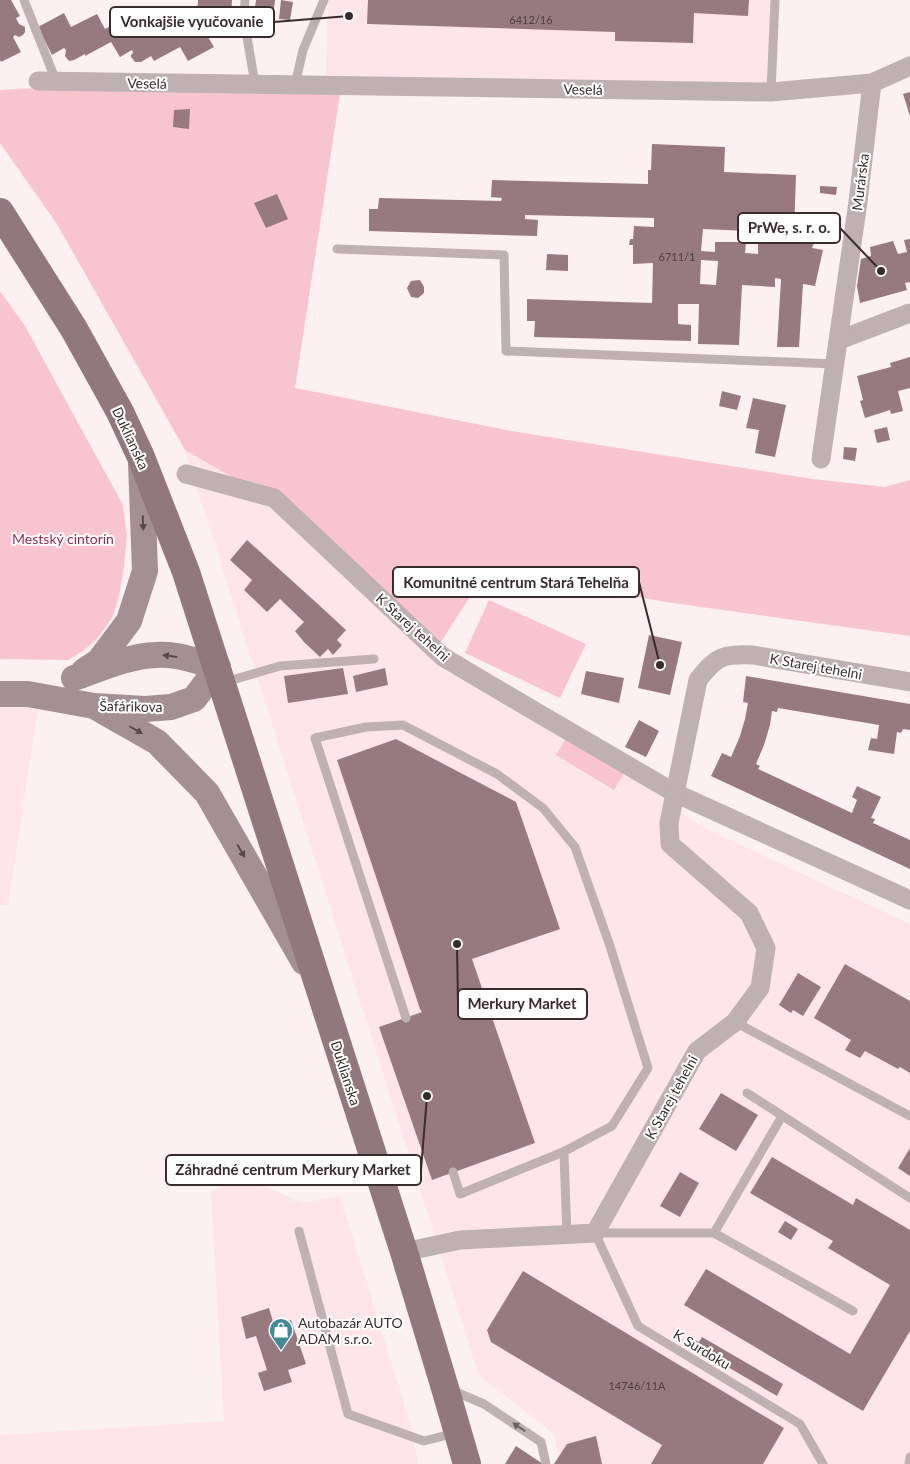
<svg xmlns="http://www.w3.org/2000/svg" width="910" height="1464" font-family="Lato,sans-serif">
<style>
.built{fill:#fee5ea}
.green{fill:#f7c4cf}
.building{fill:#977a80;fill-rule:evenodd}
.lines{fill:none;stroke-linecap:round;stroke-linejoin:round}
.lane{stroke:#bfb0b3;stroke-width:9}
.street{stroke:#bfb0b3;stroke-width:19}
.secondary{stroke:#a48f94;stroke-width:26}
.primary{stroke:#91787d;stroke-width:28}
.oneway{fill:#58494c}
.oneway2{fill:#6d6063}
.labels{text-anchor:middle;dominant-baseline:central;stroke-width:4;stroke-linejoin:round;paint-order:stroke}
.number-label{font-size:11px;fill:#4f3f42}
.street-label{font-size:14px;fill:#372b2d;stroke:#fff}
.park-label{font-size:14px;fill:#94294e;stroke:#fff}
.poi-label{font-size:14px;fill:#372b2d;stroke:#fff;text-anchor:start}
.leader{fill:none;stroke:#372b2d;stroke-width:2}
.callout-dot{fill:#372b2d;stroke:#fff;stroke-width:2}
.callout{fill:#fff;stroke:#372b2d;stroke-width:2}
.callout-label{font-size:15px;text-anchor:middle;font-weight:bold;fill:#372b2d}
</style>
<rect width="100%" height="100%" fill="#fdf0f2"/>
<!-- built -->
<g class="built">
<polygon points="328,0 775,0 771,92 326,81"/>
<polygon points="185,450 315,525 441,642 704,828 910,924 910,1464 561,1464 554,1434 479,1375"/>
<polygon points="0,681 42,682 8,905 0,905"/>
<polygon points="237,1173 302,1203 340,1196 412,1430 418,1464 0,1464 0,1435 224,1421 211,1193"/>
</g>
<!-- green -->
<g class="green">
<polygon points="229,78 342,81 295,388 511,431 813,479 885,487 910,480 910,636 666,602 487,570 441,642 315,525 185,450 57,224 0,143 0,90"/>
<polygon points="0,291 25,326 123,505 127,536 124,567 119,596 112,618 96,640 83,651 68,660 0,659"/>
<polygon points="489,600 586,644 560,698 465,653"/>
<polygon points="568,735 626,770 614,790 556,755"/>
</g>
<!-- building -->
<g class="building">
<polygon points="0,0 11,0 20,16 16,18 19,24 25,27 25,32 23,35 19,37 15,35 13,37 21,52 1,62 0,60"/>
<polygon points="198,0 232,0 231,18 223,18 223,25 226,33 223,36 220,38 216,37 213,34 208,37 214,47 188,61 180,47 154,61 151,56 141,62 135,62 131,57 131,55 133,53 132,50 120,57 111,42 85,56 85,54 74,60 69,61 65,56 66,50 64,48 52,55 38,27 64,13 71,27 97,14 105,29 131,15 138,30 163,16 171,31 197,17"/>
<polygon points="256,0 275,0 273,18 254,15"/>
<polygon points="281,0 293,2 290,20 279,19"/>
<polygon points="368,0 749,0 748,16 694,13 693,43 615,41 615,32 367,24"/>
<polygon points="910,92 910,116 903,94"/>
<polygon points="190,109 189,129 173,127 174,110"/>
<path d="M652,144L725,147L724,172L796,175L794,233L703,229L701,251L715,252V242H746L745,253L758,254V242L786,244L787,241L796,243L799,238L814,243L812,248L823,250L815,286L803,284L799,347H777L781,279L775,278V287L742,285L739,345L698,344L699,304H678V324L691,325V341L534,337L535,321H527V299L652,303L653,263L633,264V245H629L630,239H633L634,226L654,227V218L525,215V219L538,220L537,236L369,231V209H378L379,198L501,201L502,198L491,197L492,180L648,184V170H651ZM701,260L718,261L716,285L700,284Z"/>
<polygon points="820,186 837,187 836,195 820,193"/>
<polygon points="277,194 288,219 266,228 254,203"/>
<polygon points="910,239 910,282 905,283 907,290 860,303 857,286 861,259 871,256 870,247 893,241 898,254 907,252 904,240"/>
<polygon points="547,254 568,255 568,271 546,270"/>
<polygon points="420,280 424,287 424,293 418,298 411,297 407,288 411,281"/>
<polygon points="910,357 910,388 898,391 903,411 891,414 890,410 865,418 860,401 863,400 857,376 891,367 890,363"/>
<polygon points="722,391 741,396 737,410 719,406"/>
<polygon points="753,398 786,405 775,457 755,453 759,430 746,428"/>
<polygon points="887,427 890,440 877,443 874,430"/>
<polygon points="844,447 857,448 855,461 843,459"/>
<polygon points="247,540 320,606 346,630 337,640 342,645 333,655 328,649 320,657 304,642 295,631 304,622 280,599 267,612 244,590 252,580 230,560"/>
<polygon points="649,635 682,642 670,695 638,688"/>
<polygon points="343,668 348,694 288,703 284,676"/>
<polygon points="385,668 388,685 356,692 353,676"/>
<polygon points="586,671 624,678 619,703 581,694"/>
<polygon points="746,676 910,704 910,730 903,729 901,733 897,732 894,754 868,750 871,738 877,739 879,725 778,708 777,712 772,711 770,725 764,745 756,764 760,766 758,769 852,813 857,800 852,797 857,786 881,797 871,818 875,819 873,823 910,840 910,869 711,776 722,753 731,757 740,736 745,719 748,703 743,702"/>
<polygon points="639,720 659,731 646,757 625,747"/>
<polygon points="396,739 516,802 560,929 472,959 535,1143 432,1180 379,1027 422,1012 420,1009 337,760"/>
<polygon points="845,964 910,1001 910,1073 900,1067 898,1069 865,1051 860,1058 845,1050 851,1040 814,1018"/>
<polygon points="798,973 821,987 803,1016 793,1010 791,1013 779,1005"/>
<polygon points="721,1093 758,1115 736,1151 699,1129"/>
<polygon points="910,1148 910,1176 898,1168"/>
<polygon points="772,1157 853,1205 856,1198 910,1230 910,1331 863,1411 684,1305 706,1269 850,1354 890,1285 828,1248 833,1241 750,1193"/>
<polygon points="680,1172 699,1183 680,1217 660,1206"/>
<polygon points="785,1221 798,1229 791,1240 778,1232"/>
<polygon points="523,1271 784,1428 763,1464 651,1464 662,1445 491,1342 487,1330"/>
<polygon points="269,1308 274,1325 291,1320 306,1364 288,1370 292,1382 264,1391 258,1373 267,1370 256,1336 246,1339 241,1317"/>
<polygon points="702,1337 783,1384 777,1396 687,1343 691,1338 699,1342"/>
<polygon points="596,1436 602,1464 554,1464 567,1444"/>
<polygon points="516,1446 543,1464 505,1464"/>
</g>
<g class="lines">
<!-- lane -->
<g class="lane">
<polyline points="24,0 56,81"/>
<polyline points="245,0 244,19 255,84"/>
<polyline points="295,85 303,50 324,0"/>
<polyline points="771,92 775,0"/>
<polyline points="337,249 504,255 506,351 835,364"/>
<polyline points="225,682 280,666 374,659"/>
<polyline points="406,1018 315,738 366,727 403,725 497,774 543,808 575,847 610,946 648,1068 612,1126 563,1152 460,1194 453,1172"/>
<polyline points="735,1022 910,1116"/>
<polyline points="747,1093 910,1198"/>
<polyline points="564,1155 567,1235"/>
<polyline points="299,1231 348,1414 424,1441 455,1433"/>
<polyline points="714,1233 782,1116"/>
<polyline points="451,1390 484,1404 541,1442 546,1464"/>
<polyline points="823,1464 800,1424 638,1326 595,1233 714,1233 853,1311"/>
<polyline points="909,1464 910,1457"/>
</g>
<!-- street -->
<g class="street">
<polyline points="38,81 771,92 872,83 910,66"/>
<polyline points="839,340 910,313"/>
<polyline points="821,459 858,202 872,83"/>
<polyline points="186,474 274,498 443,657 531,709 675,793 910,900"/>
<path d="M404,1252L460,1240L595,1233L697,1051L735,1022L760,988L766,948L749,913L670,844L669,823L698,680C717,656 722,654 753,655L910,682"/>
</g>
<!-- secondary -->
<g class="secondary">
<polyline points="84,671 99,661 129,621 145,571 141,463"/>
<path d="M0,694H28L94,706L145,709L171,707L194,699L218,667C198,662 177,653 156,655C128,656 100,669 74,678"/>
<polyline points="99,709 157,742 207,793 304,962"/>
</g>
<!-- primary -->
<polyline class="primary" points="0,212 74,329 120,412 141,457 186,572 404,1252 445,1388 467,1464"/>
</g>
<!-- one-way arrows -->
<defs><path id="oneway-solid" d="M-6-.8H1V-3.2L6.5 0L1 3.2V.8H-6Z" transform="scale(1.25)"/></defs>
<g class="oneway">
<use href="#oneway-solid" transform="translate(143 523) rotate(88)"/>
<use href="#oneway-solid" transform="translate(170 656) rotate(-173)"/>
<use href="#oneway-solid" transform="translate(136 730) rotate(30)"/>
<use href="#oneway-solid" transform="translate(241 851) rotate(60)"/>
</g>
<use class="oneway2" href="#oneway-solid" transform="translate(519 1427) rotate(-147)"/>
<!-- icons -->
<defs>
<g id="shop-pin" transform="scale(1.25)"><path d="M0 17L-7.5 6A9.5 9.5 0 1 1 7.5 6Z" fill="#458998" stroke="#fff"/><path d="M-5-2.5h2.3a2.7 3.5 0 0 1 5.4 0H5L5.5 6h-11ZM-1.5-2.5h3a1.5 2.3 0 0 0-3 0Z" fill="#fff"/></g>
</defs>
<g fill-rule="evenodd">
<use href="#shop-pin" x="281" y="1330"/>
</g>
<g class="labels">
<!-- number labels -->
<g class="number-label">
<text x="531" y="19">6412/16</text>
<text x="677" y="256">6711/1</text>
<text x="637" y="1385">14746/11A</text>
</g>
<!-- street labels -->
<g class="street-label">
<text transform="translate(147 83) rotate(1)">Veselá</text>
<text transform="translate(583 89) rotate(1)">Veselá</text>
<text transform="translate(860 182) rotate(-83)">Murárska</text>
<text transform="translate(131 438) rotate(65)">Duklianska</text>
<text transform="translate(413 627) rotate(42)">K Starej tehelni</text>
<text transform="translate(816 666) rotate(10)">K Starej tehelni</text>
<text transform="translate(131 706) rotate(1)">Šafárikova</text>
<text transform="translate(346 1073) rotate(72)">Duklianska</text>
<text transform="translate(671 1097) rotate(-61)">K Starej tehelni</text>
<text transform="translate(702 1349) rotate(31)">K Surdoku</text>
</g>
<!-- park labels -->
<g class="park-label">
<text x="63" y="538">Mestský cintorín</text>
</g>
<!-- poi labels -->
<g class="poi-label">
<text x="298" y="1322">Autobazár AUTO<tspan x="298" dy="16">ADAM s.r.o.</tspan></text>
</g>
</g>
<!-- callouts -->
<path class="leader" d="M349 16L274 22M881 271L840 228M660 665L639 582M457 944L458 1004M427 1096L421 1170"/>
<g class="callout-dot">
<circle cx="349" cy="16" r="5"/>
<circle cx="881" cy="271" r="5"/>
<circle cx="660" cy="665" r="5"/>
<circle cx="457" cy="944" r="5"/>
<circle cx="427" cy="1096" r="5"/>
</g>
<g class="callout">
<rect x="110" y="7" width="164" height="30" rx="5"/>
<rect x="738" y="213" width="102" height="30" rx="5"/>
<rect x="393" y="567" width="246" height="30" rx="5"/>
<rect x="458" y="989" width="129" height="30" rx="5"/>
<rect x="166" y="1155" width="255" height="30" rx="5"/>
</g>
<g class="callout-label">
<text x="192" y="27">Vonkajšie vyučovanie</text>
<text x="789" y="233">PrWe, s. r. o.</text>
<text x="516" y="588">Komunitné centrum Stará Tehelňa</text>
<text x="522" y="1009">Merkury Market</text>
<text x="293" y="1175">Záhradné centrum Merkury Market</text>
</g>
</svg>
